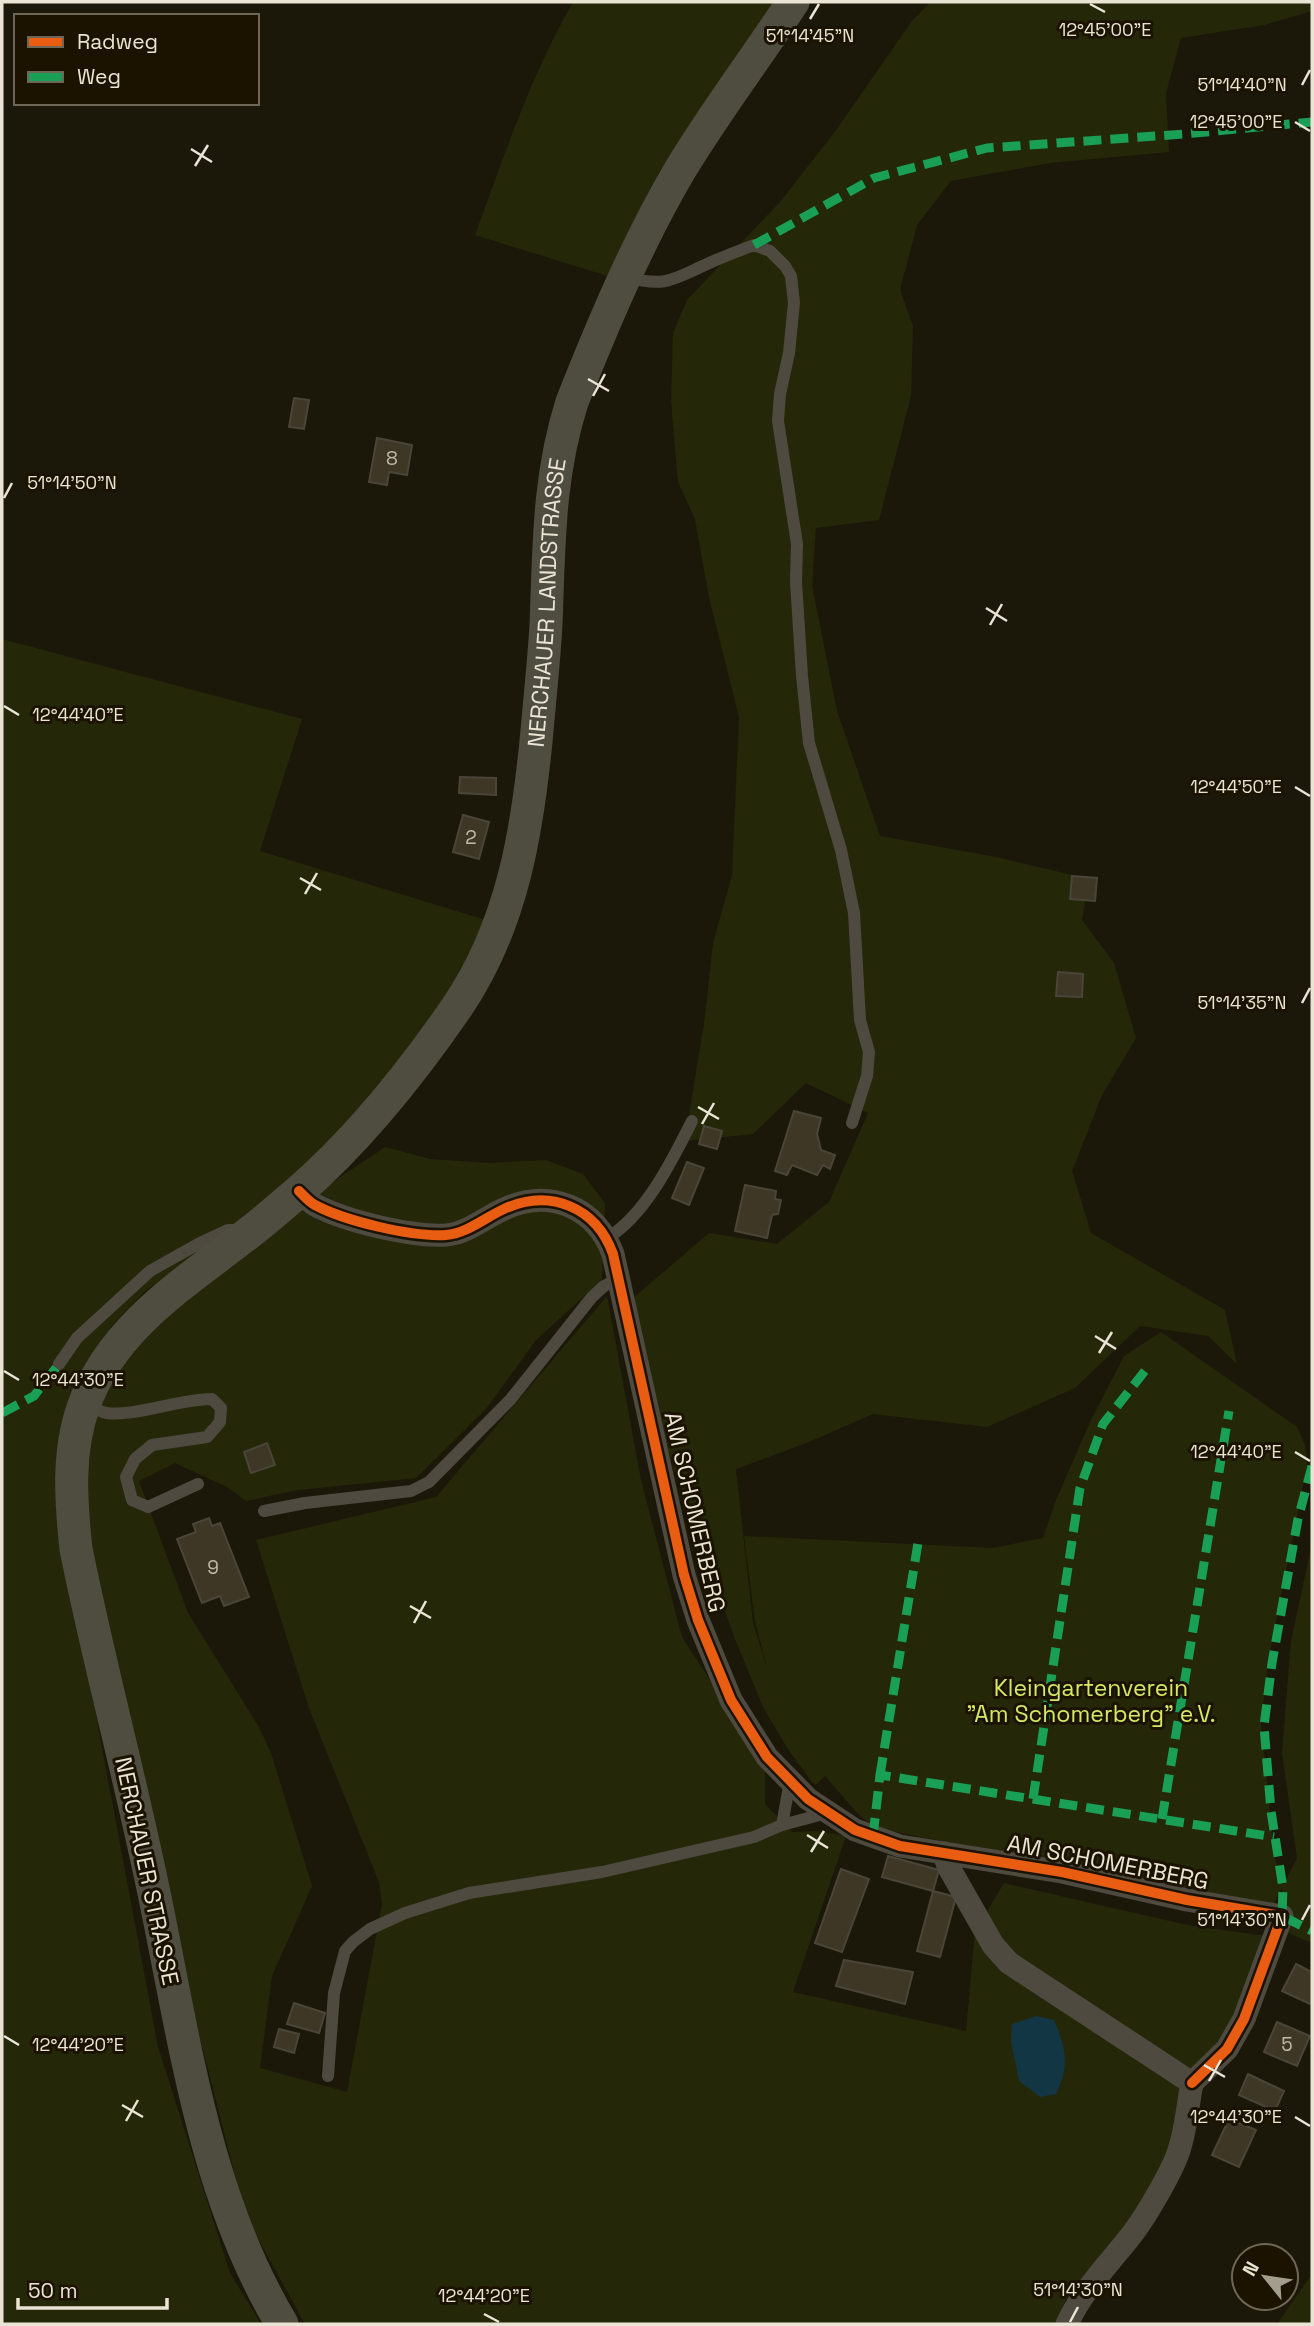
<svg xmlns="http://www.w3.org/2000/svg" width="1314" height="2326" font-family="'Space Grotesk',sans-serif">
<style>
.green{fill:#242809}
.water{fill:#123643}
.building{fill:#3f3726;stroke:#4a4539;stroke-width:2}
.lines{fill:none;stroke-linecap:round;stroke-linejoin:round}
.lane{stroke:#4e4a3f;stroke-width:12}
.street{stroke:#4e4a3f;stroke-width:23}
.secondary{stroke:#4f4d40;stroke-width:33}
.quiet{stroke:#1a9f57;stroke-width:9;stroke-dasharray:18 9;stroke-linecap:butt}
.cycleway-casing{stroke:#1b1300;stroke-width:15}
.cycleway{stroke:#e95d12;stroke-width:10}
.ticks{fill:none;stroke:#eae4d4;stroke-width:2.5}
.labels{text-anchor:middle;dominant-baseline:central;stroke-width:6;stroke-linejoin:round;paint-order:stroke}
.number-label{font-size:19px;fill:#bfb9a8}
.street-label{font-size:23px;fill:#eae4d4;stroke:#1b1300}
.park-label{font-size:23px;fill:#d4e964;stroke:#1b1300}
.ticks-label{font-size:18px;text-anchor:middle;fill:#eae4d4;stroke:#1b1300;stroke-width:6;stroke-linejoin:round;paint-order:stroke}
</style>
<rect width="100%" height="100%" fill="#1c1809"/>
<!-- green -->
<g class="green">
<path d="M573,2H781L614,278L475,235C504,156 531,75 573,2Z"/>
<polygon points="930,2 1312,2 1312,11 1264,25 1181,38 1166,93 1169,152 1050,163 951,181 917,225 900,290 913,326 911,396 879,520 816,528 812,585 837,711 880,836 996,857 1089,879 1082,920 1114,963 1136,1038 1102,1095 1072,1171 1091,1233 1225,1310 1237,1364 1208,1336 1140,1326 1075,1388 987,1427 873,1414 809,1442 736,1469 753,1623 767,1668 755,1621 744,1536 992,1548 1043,1538 1056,1500 1091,1420 1124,1356 1161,1332 1297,1427 1305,1445 1307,1465 1268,1662 1261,1724 1275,1859 1283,1885 1297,1858 1282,1753 1291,1641 1312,1543 1312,1943 1281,1930 1282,1888 1273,1905 875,1828 857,1813 825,1776 816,1785 813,1783 789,1751 763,1707 735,1639 674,1469 625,1305 709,1233 777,1244 829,1202 868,1113 806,1083 753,1134 685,1141 705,1016 713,943 732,875 739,717 709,598 695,519 678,482 671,401 673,333 687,300 780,202 834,133 912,21"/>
<polygon points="2,639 302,719 260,851 489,921 467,971 359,1117 269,1203 144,1292 114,1323 91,1357 60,1523 158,2047 230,2273 261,2324 2,2324"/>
<polygon points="385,1147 430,1159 488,1163 546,1160 583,1174 605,1203 602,1280 536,1340 486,1409 416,1478 298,1490 246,1501 227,1487 175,1463 139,1481 188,1613 259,1727 271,1753 312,1886 272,1976 260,2068 347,2092 382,1904 379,1882 309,1708 256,1540 436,1497 607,1296 641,1480 682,1637 765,1765 765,1804 792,1832 817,1831 846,1836 793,1992 966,2031 975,1931 1004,1883 1187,1925 1266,1936 1223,2041 1198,2061 1178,2099 1170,2144 1155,2184 1141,2207 1065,2301 1056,2324 305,2324 245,2215 193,2010 80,1511 79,1464 105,1375 214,1262"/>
<polygon points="1312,2274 1312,2324 1277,2324"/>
</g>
<!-- water -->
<path class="water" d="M1036,2016L1054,2020C1066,2048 1070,2065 1056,2094L1040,2097L1019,2081L1011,2042L1012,2024Z"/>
<!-- building -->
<g class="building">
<polygon points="294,398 309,400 304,429 289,427"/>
<polygon points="377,438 412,445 407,475 389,472 387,485 369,482"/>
<polygon points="460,777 496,778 496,795 459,793"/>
<polygon points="463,815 489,822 479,859 453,852"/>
<polygon points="1072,876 1097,878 1095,901 1070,899"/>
<polygon points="1058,972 1083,974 1082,997 1056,996"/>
<polygon points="794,1111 821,1118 817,1134 821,1150 835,1155 830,1169 823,1165 817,1175 792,1165 787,1175 775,1171"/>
<polygon points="704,1126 722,1131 717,1149 699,1144"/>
<polygon points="687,1162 704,1168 689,1205 672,1198"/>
<polygon points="745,1185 776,1191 775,1199 781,1200 778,1214 772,1215 767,1238 735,1231"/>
<polygon points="267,1443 275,1465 251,1473 244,1452"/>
<polygon points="209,1518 212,1526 220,1523 249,1597 224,1606 220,1596 202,1603 177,1539 196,1532 193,1524"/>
<polygon points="888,1856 939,1870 933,1891 882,1877"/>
<polygon points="841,1869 869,1879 842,1952 815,1943"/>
<polygon points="933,1891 956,1897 940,1957 917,1951"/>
<polygon points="844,1960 913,1972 905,2004 836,1986"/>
<polygon points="1296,1964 1312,1972 1312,1999 1310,2004 1282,1991"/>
<polygon points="294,2003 325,2013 319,2033 287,2024"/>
<polygon points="1277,2022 1310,2036 1297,2066 1264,2052"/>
<polygon points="279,2029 299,2034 294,2053 274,2047"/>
<polygon points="1248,2074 1284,2091 1275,2111 1239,2095"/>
<polygon points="1229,2119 1256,2130 1239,2167 1212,2155"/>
</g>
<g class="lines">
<!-- lane -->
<g class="lane">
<path d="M627,277C665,288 674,279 707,264C722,257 738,251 754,245L770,251L785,266L791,276L794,303L789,353L780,394L778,421L797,544L796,582L802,676L809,743L841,850L854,913L860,1020L869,1052L867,1076L852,1123"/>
<path d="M607,1238C645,1216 673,1159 692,1121"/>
<polyline points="59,1364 77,1338 150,1271 200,1243 228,1230 236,1230"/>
<path d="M84,1405C91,1407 99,1411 106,1413C135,1417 179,1399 212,1399L221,1408L220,1422L207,1437L152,1445L135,1459L126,1477L132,1500L148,1507L198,1484"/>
<polyline points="264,1511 305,1503 411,1491 429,1482 510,1400 592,1297 604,1286 618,1279"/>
<polyline points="782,1825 790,1781"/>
<polyline points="328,2076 334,1993 345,1951 353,1942 370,1929 405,1913 469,1893 602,1872 754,1837 782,1825 827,1813"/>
</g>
<!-- street -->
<g class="street">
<path d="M299,1191C304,1196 309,1202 315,1205C345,1221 411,1237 446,1235C466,1234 486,1217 504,1209C550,1188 596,1207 613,1254L684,1575L698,1620L731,1700L767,1757L808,1799L855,1830L900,1846L1062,1872L1187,1900L1282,1916L1244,2019L1227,2049L1192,2083"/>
<path d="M944,1853L948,1866L993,1945L1009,1963L1192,2083C1188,2104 1186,2127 1180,2147C1175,2167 1146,2216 1133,2233C1110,2263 1083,2289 1067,2324"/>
</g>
<!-- secondary -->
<path class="secondary" id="s1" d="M282,2324C201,2189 183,2026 150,1874C127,1766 98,1658 76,1549C71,1502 67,1451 84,1405C112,1329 180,1286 241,1239C260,1225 279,1208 297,1193C358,1140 411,1074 457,1007C513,925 528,828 537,731C540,696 544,660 546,625C549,548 548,477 572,402C603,324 637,243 680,170C715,112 756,58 793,2"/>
<!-- quiet -->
<g class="quiet">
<polyline points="754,245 874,178 987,148 1184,134 1312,122"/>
<polyline points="2,1413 34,1396 59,1364"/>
<polyline points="1312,1466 1298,1519 1272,1663 1264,1726 1271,1811 1283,1888 1282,1916 1312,1931"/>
<polyline points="880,1775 919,1537"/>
<polyline points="1033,1799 1080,1488 1103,1424 1148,1367"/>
<polyline points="1162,1819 1229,1411"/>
<polyline points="873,1836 880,1775 1274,1837"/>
</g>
<!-- cycleway casing -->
<g class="cycleway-casing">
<path id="cycleway" d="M299,1191C304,1196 309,1202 315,1205C345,1221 411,1237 446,1235C466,1234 486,1217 504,1209C550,1188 596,1207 613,1254L684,1575L698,1620L731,1700L767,1757L808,1799L855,1830L900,1846L1062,1872L1187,1900L1282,1916L1244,2019L1227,2049L1192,2083"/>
</g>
<!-- cycleway -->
<use href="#cycleway" class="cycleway"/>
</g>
<!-- ticks -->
<path class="ticks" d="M1090,4L1105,12M810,19L819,4M1302,85L1310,70M1295,122L1310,131M191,149L212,162M195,166L208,145M588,379L609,391M593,396L605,374M4,498L12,483M986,608L1007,621M990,625L1002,604M4,706L19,715M1295,787L1310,796M300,878L321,890M305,894L317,873M1302,1003L1310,988M698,1107L719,1119M702,1124L714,1103M1095,1336L1116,1349M1099,1353L1112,1332M4,1371L19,1380M1295,1452L1310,1461M410,1606L431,1618M414,1623L426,1601M807,1835L828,1848M811,1852L824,1831M1302,1920L1310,1905M4,2036L19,2045M1204,2065L1225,2077M1209,2081L1221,2060M122,2105L143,2117M1295,2117L1310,2126M126,2121L138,2100M484,2314L499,2322M1070,2322L1078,2307"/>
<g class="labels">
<!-- number labels -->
<g class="number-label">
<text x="392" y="458">8</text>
<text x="471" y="837">2</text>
<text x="213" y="1567">9</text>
<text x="1287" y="2044">5</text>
</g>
<!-- street labels -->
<g class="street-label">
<text stroke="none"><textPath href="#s1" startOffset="1920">NERCHAUER LANDSTRASSE</textPath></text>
<text transform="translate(695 1512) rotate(77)">AM SCHOMERBERG</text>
<text transform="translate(1108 1862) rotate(11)">AM SCHOMERBERG</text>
<text transform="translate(147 1871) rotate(78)">NERCHAUER STRASSE</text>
</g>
<!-- park labels -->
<g class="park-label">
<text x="1091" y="1688">Kleingartenverein<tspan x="1091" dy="26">"Am Schomerberg" e.V.</tspan></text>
</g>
</g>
<g class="ticks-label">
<text x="1105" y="36">12°45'00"E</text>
<text x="810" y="42">51°14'45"N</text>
<text x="1242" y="91">51°14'40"N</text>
<text x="1236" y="128">12°45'00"E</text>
<text x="72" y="489">51°14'50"N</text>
<text x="78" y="721">12°44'40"E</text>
<text x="1236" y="793">12°44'50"E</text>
<text x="1242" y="1009">51°14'35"N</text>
<text x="78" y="1386">12°44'30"E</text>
<text x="1236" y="1458">12°44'40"E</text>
<text x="1242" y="1926">51°14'30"N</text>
<text x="78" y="2051">12°44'20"E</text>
<text x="1236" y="2123">12°44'30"E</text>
<text x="1078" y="2296">51°14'30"N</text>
<text x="484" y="2302">12°44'20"E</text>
</g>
<!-- border -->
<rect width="1314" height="2326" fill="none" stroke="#eae4d4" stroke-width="7"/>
<!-- legend -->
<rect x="14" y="14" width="245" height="91" fill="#1b1300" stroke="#6e6755" stroke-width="2"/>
<rect x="28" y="37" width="35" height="10" fill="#e95d12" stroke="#6e6755" stroke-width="2"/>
<text x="77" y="49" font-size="21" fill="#eae4d4">Radweg</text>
<rect x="28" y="72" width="35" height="10" fill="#1a9f57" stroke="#6e6755" stroke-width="2"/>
<text x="77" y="84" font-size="21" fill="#eae4d4">Weg</text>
<!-- north arrow -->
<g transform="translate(1265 2277) rotate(300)"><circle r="33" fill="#1b1300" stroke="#6e6755" stroke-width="2"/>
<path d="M0-5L12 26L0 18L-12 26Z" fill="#a29d8d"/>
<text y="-10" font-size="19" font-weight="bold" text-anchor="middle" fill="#eae4d4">N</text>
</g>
<!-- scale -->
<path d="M18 2298v10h149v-10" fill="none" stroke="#eae4d4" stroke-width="3.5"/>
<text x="28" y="2298" font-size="21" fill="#eae4d4" stroke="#1b1300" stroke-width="5" paint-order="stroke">50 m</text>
</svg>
